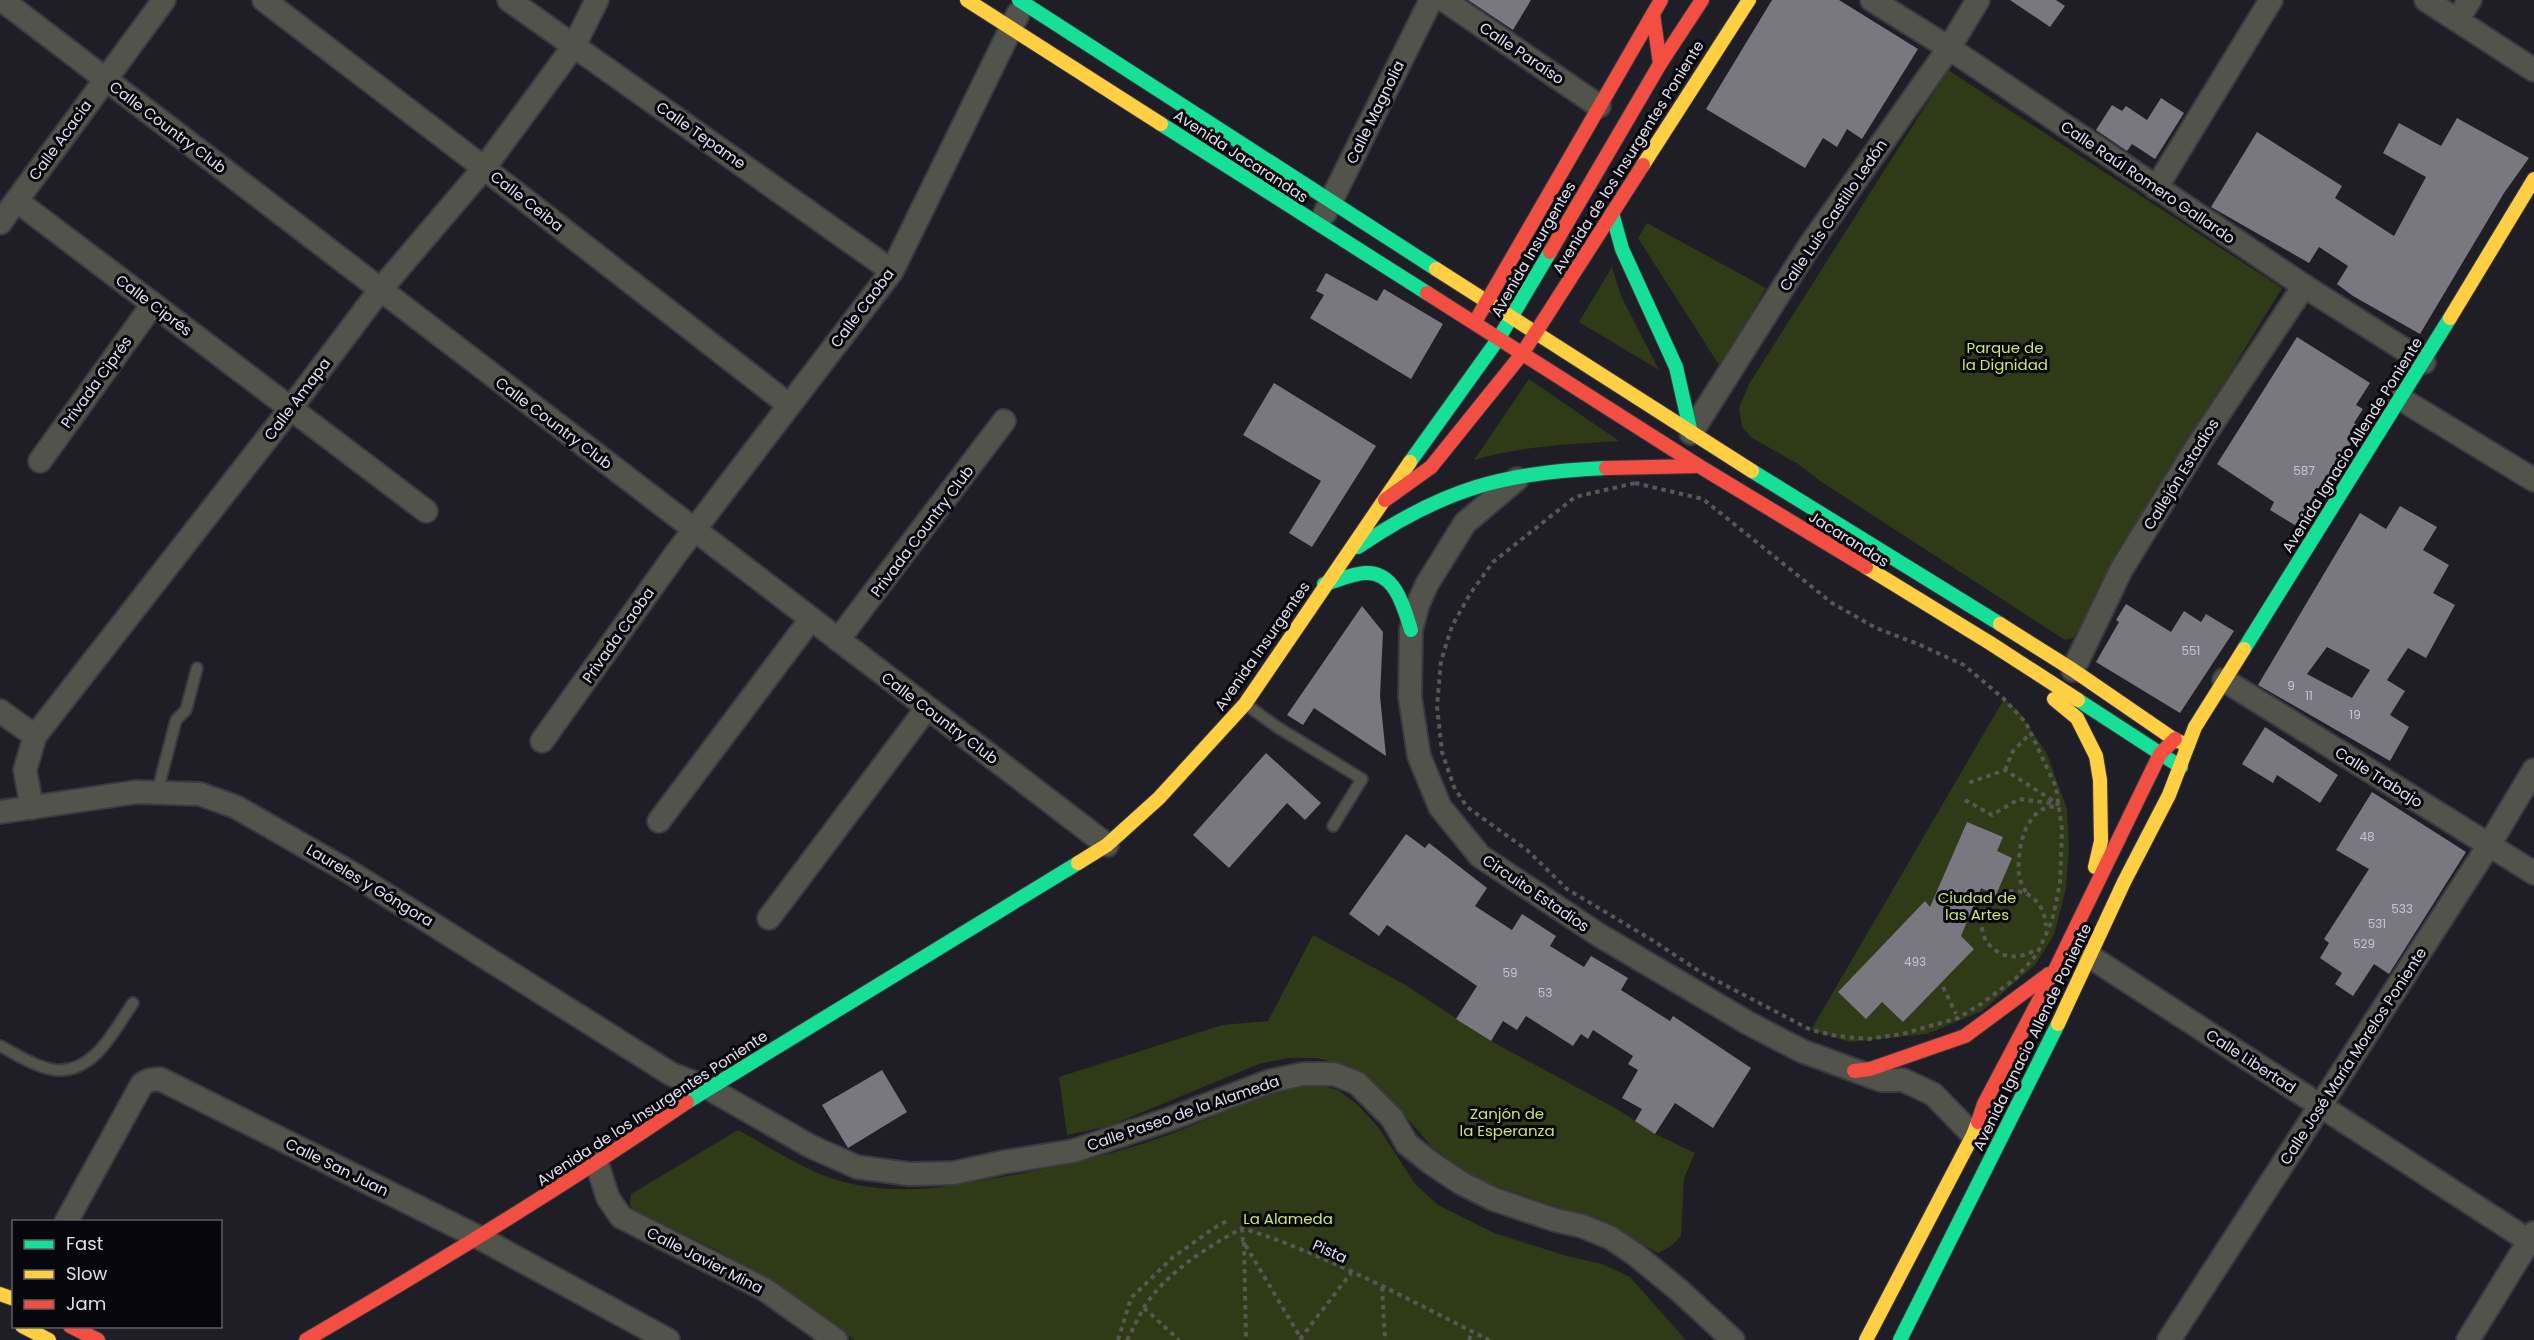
<svg xmlns="http://www.w3.org/2000/svg" width="2534" height="1340" font-family="Poppins,sans-serif">
<style>
.green{fill:#2f3a16}
.building{fill:#797780;fill-rule:evenodd}
.lines{fill:none;stroke-linecap:round;stroke-linejoin:round}
.lane-casing{stroke:#3b3941;stroke-width:14}
.street-casing{stroke:#3b3941;stroke-width:26}
.fast-casing{stroke:#3b3941;stroke-width:16}
.slow-casing{stroke:#3b3941;stroke-width:16}
.jam-casing{stroke:#3b3941;stroke-width:16}
.path{stroke:#565854;stroke-width:4;stroke-dasharray:4.5 4.5;stroke-linecap:butt}
.lane{stroke:#52544c;stroke-width:10}
.street{stroke:#52544c;stroke-width:22}
.fast{stroke:#16e098;stroke-width:14}
.slow{stroke:#ffcf43;stroke-width:14}
.jam{stroke:#f24e42;stroke-width:14}
.labels{text-anchor:middle;dominant-baseline:central;stroke-width:6;stroke-linejoin:round;paint-order:stroke}
.number-label{font-size:12px;fill:#c8c5d0}
.street-label{font-size:15px;fill:#e2dfeb;stroke:#07060c}
.park-label{font-size:15px;fill:#c6e86e;stroke:#07060c}
</style>
<rect width="100%" height="100%" fill="#1f1d26"/>
<!-- green -->
<g class="green">
<polygon points="1948,70 2282,288 2124,547 2077,637 2065,640 1820,481 1798,464 1752,438 1742,427 1739,408 1749,384"/>
<polygon points="1647,223 1766,288 1721,368 1638,238"/>
<polygon points="1612,267 1621,296 1659,370 1579,322"/>
<path d="M1529,379L1619,441C1570,444 1522,446 1474,460Z"/>
<polygon points="2004,699 2019,711 2047,754 2067,809 2069,849 2066,888 2054,935 2035,965 1982,1011 1927,1034 1850,1042 1811,1030"/>
<polygon points="1313,935 1404,984 1491,1041 1617,1109 1655,1134 1695,1153 1684,1178 1681,1236 1671,1246 1658,1253 1602,1222 1474,1179 1432,1147 1395,1104 1373,1083 1347,1065 1316,1058 1288,1058 1259,1064 1109,1126 1067,1135 1059,1077 1222,1025 1268,1021"/>
<path d="M1310,1083L1338,1090L1358,1105L1379,1128L1415,1184L1438,1205L1494,1233L1567,1256L1602,1264L1630,1277L1686,1340H855L719,1251L640,1213L630,1206L631,1194L738,1130C772,1148 806,1172 844,1182C898,1196 948,1187 1001,1177C1060,1167 1117,1154 1173,1133C1219,1116 1262,1093 1310,1083Z"/>
</g>
<!-- building -->
<g class="building">
<polygon points="1468,0 1531,0 1513,30"/>
<polygon points="1772,0 1839,0 1918,49 1862,139 1847,129 1837,147 1823,138 1805,168 1706,109"/>
<polygon points="2010,0 2056,0 2065,6 2050,27"/>
<polygon points="2161,98 2184,113 2155,159 2132,144 2127,151 2096,130 2112,105 2122,111 2126,106 2147,120"/>
<polygon points="2457,118 2529,158 2504,193 2420,334 2353,296 2337,284 2348,266 2319,247 2309,263 2211,207 2257,132 2342,186 2335,198 2394,236 2426,177 2383,153 2399,123 2441,146"/>
<polygon points="1326,273 1377,301 1384,289 1443,324 1411,379 1310,318 1324,295 1316,291"/>
<polygon points="2297,337 2370,383 2356,405 2363,409 2354,423 2361,428 2298,527 2270,510 2274,502 2217,464"/>
<polygon points="1274,383 1376,446 1312,547 1289,533 1321,481 1243,435"/>
<path d="M2400,506L2437,527L2423,550L2449,565L2433,593L2455,605L2426,658L2408,648L2387,680L2405,691L2390,715L2409,727L2390,761L2258,685L2360,513L2386,529ZM2327,647L2370,670L2352,698L2307,674Z"/>
<polygon points="2126,604 2171,632 2184,611 2201,622 2206,614 2234,631 2180,713 2096,662 2119,622 2116,620"/>
<polygon points="1362,606 1383,632 1380,696 1386,756 1314,708 1303,725 1287,715"/>
<polygon points="2265,727 2338,775 2320,803 2277,775 2273,783 2242,764"/>
<polygon points="1266,753 1321,803 1305,820 1287,803 1229,868 1193,835"/>
<polygon points="2372,792 2466,852 2389,974 2374,964 2353,996 2335,984 2342,973 2320,958 2329,943 2324,939 2369,869 2336,850"/>
<polygon points="1967,822 2003,837 1997,851 2012,858 1996,895 1981,888 1961,936 1974,949 1903,1022 1882,1002 1866,1019 1838,992 1925,901 1930,907"/>
<polygon points="1406,834 1425,848 1429,843 1487,888 1475,906 1512,930 1522,914 1556,936 1550,946 1584,967 1591,956 1628,978 1621,990 1670,1021 1673,1016 1751,1068 1713,1128 1675,1103 1655,1134 1635,1121 1642,1109 1622,1098 1638,1070 1628,1064 1633,1056 1593,1030 1588,1039 1581,1034 1573,1046 1526,1016 1517,1030 1503,1021 1491,1041 1456,1019 1477,986 1387,925 1379,936 1349,914"/>
<polygon points="882,1070 907,1112 848,1148 822,1105"/>
</g>
<g class="lines">
<!-- lane casing -->
<g class="lane-casing">
<g id="lane">
<polyline points="1248,706 1277,727 1362,779 1333,826"/>
<polyline points="157,793 176,720 186,710 197,668"/>
<path d="M0,1046C16,1054 37,1068 56,1070C95,1073 114,1030 133,1003"/>
</g>
</g>
<!-- street casing -->
<g class="street-casing">
<g id="street">
<polyline points="2,0 1107,845"/>
<polyline points="264,0 484,168 789,405"/>
<polyline points="509,0 892,271"/>
<polyline points="1444,0 1599,106"/>
<polyline points="1872,0 1949,48 2304,286 2424,362"/>
<polyline points="2426,0 2534,70"/>
<polyline points="2457,20 2470,0"/>
<polyline points="2156,188 2271,0"/>
<polyline points="17,201 426,511"/>
<polyline points="1325,213 1431,0"/>
<polyline points="0,223 164,0"/>
<polyline points="2401,399 2534,480"/>
<polyline points="1691,433 1810,245 1949,48 1978,0"/>
<polyline points="40,461 153,304"/>
<polyline points="1517,479 1465,523 1427,584 1418,604 1411,630 1410,697 1419,756 1440,807 1480,856 1599,935 1748,1023 1802,1051 1881,1080 1903,1080 1933,1094 1973,1135"/>
<polyline points="838,640 1004,421"/>
<polyline points="2073,670 2121,570 2198,445 2304,286"/>
<polyline points="2224,680 2534,873"/>
<polyline points="0,711 35,736"/>
<polyline points="542,741 675,555 892,271 1018,14"/>
<polyline points="32,808 25,770 35,736 291,408 380,290 484,168 574,46 597,0"/>
<polyline points="0,812 136,792 200,794 236,807 353,874 671,1074 708,1088 810,1146 857,1167 909,1174 954,1173 1004,1162 1073,1151 1170,1119 1270,1081 1304,1074 1334,1074 1357,1083 1392,1118 1407,1144 1431,1163 1461,1183 1493,1199 1555,1220 1582,1226 1611,1238 1636,1255 1680,1291 1733,1340"/>
<polyline points="659,821 811,619"/>
<polyline points="769,918 927,708"/>
<polyline points="2089,956 2534,1244"/>
<polyline points="597,1164 608,1198 621,1217 764,1289 836,1340"/>
<polyline points="66,1222 142,1084 150,1080 160,1079 480,1238 668,1340"/>
<polyline points="2169,1340 2489,845 2534,770"/>
<polyline points="2468,1340 2534,1233"/>
</g>
</g>
<!-- fast casing -->
<g class="fast-casing">
<g id="fast">
<polyline points="1019,0 1436,269"/>
<polyline points="1161,124 1427,293"/>
<polyline points="1612,213 1622,249 1676,367 1691,433"/>
<polyline points="1410,462 1499,338 1550,252"/>
<polyline points="1752,471 2000,624"/>
<path d="M1358,547C1443,489 1504,472 1606,468"/>
<path d="M1324,584C1337,581 1351,574 1365,573C1395,571 1404,607 1411,630"/>
<polyline points="2244,649 2450,318"/>
<polyline points="2078,700 2181,767"/>
<polyline points="687,1102 1078,863"/>
<polyline points="1900,1340 2058,1024"/>
</g>
</g>
<!-- slow casing -->
<g class="slow-casing">
<g id="slow">
<polyline points="967,0 1161,124"/>
<polyline points="1643,165 1749,0"/>
<polyline points="1436,269 1752,471"/>
<polyline points="2450,318 2534,179"/>
<polyline points="1866,567 1990,643 2078,700"/>
<polyline points="2000,624 2073,670 2175,740 2188,745"/>
<polyline points="2054,699 2077,718 2096,756 2100,780 2101,841 2095,867"/>
<polyline points="1078,863 1107,845 1159,798 1245,704 1410,462"/>
<polyline points="2058,1024 2124,882 2169,795 2195,727 2244,649"/>
<polyline points="0,1294 14,1299"/>
<polyline points="22,1326 49,1340"/>
<polyline points="1866,1340 1973,1135 1978,1122"/>
</g>
</g>
<!-- jam casing -->
<g class="jam-casing">
<g id="jam">
<polyline points="1653,14 1660,64"/>
<polyline points="1550,252 1660,64 1702,0"/>
<polyline points="1427,293 1699,466 1866,567"/>
<polyline points="1475,322 1661,0"/>
<polyline points="1606,468 1699,466"/>
<polyline points="1385,500 1431,467 1522,354 1643,165"/>
<polyline points="1854,1071 1870,1069 1965,1036 2049,974"/>
<polyline points="1978,1122 1984,1104 2055,970 2160,754 2175,739"/>
<polyline points="70,1326 98,1340"/>
<path d="M306,1340C436,1264 563,1187 687,1102"/>
</g>
</g>
<!-- path -->
<g class="path">
<polygon points="1635,483 1703,499 1832,603 1876,628 1918,644 1964,665 2004,699 2026,723 2056,787 2062,830 2060,883 2052,921 2037,954 2015,979 1981,1004 1958,1018 1902,1034 1868,1039 1837,1036 1811,1030 1702,973 1652,940 1567,889 1527,850 1467,807 1454,787 1442,752 1437,706 1441,661 1452,626 1470,594 1493,562 1575,497"/>
<polyline points="2005,770 2013,751 2031,733"/>
<polyline points="1965,800 1992,815 2019,799 2058,804 2005,770 1968,783"/>
<path d="M2026,892C2023,887 2020,881 2019,875C2017,855 2022,822 2041,810C2045,808 2050,807 2055,806"/>
<path d="M2033,951C2023,957 2009,959 1998,952C1988,946 1982,937 1982,926C1980,883 2042,876 2046,926"/>
<polyline points="1943,987 1956,1014"/>
<polyline points="1242,1228 1243,1241 1302,1340"/>
<polyline points="1244,1242 1246,1340"/>
<polyline points="1382,1287 1385,1340"/>
<polyline points="1144,1308 1179,1340"/>
<polyline points="1300,1339 1351,1273"/>
<polyline points="1118,1340 1131,1298 1172,1258 1214,1228 1229,1220"/>
<path d="M1127,1340C1134,1328 1139,1314 1147,1303C1170,1270 1208,1247 1242,1228C1328,1255 1409,1300 1489,1340"/>
<polyline points="1469,1340 1472,1332"/>
</g>
<!-- lane -->
<use href="#lane" class="lane"/>
<!-- street -->
<use href="#street" class="street"/>
<!-- fast -->
<use href="#fast" class="fast"/>
<!-- slow -->
<use href="#slow" class="slow"/>
<!-- jam -->
<use href="#jam" class="jam"/>
</g>
<g class="labels">
<!-- number labels -->
<g class="number-label">
<text x="2304" y="470">587</text>
<text x="2191" y="650">551</text>
<text x="2291" y="685">9</text>
<text x="2309" y="695">11</text>
<text x="2355" y="714">19</text>
<text x="2367" y="836">48</text>
<text x="2402" y="908">533</text>
<text x="2377" y="923">531</text>
<text x="2364" y="943">529</text>
<text x="1915" y="961">493</text>
<text x="1510" y="972">59</text>
<text x="1545" y="992">53</text>
</g>
<!-- street labels -->
<g class="street-label">
<text transform="translate(1522 53) rotate(34)">Calle Paraíso</text>
<text transform="translate(1375 112) rotate(-64)">Calle Magnolia</text>
<text transform="translate(168 127) rotate(37)">Calle Country Club</text>
<text transform="translate(701 135) rotate(35)">Calle Tepame</text>
<text transform="translate(60 140) rotate(-54)">Calle Acacia</text>
<text transform="translate(1241 156) rotate(33)">Avenida Jacarandas</text>
<text transform="translate(1628 157) rotate(-58)">Avenida de los Insurgentes Poniente</text>
<text transform="translate(2148 182) rotate(34)">Calle Raúl Romero Gallardo</text>
<text transform="translate(527 201) rotate(38)">Calle Ceiba</text>
<text transform="translate(1833 215) rotate(-56)">Calle Luis Castillo Ledón</text>
<text transform="translate(1533 249) rotate(-60)">Avenida Insurgentes</text>
<text transform="translate(154 305) rotate(37)">Calle Ciprés</text>
<text transform="translate(862 308) rotate(-53)">Calle Caoba</text>
<text transform="translate(96 382) rotate(-54)">Privada Ciprés</text>
<text transform="translate(297 399) rotate(-53)">Calle Amapa</text>
<text transform="translate(554 423) rotate(37)">Calle Country Club</text>
<text transform="translate(2352 445) rotate(-58)">Avenida Ignacio Allende Poniente</text>
<text transform="translate(2181 474) rotate(-58)">Callejón Estadios</text>
<text transform="translate(922 531) rotate(-53)">Privada Country Club</text>
<text transform="translate(1849 539) rotate(32)">Jacarandas</text>
<text transform="translate(618 635) rotate(-55)">Privada Caoba</text>
<text transform="translate(1262 646) rotate(-55)">Avenida Insurgentes</text>
<text transform="translate(940 718) rotate(37)">Calle Country Club</text>
<text transform="translate(2379 777) rotate(32)">Calle Trabajo</text>
<text transform="translate(370 885) rotate(31)">Laureles y Góngora</text>
<text transform="translate(1536 893) rotate(34)">Circuito Estadios</text>
<text transform="translate(2032 1037) rotate(-64)">Avenida Ignacio Allende Poniente</text>
<text transform="translate(2353 1056) rotate(-57)">Calle José María Morelos Poniente</text>
<text transform="translate(2251 1061) rotate(33)">Calle Libertad</text>
<text transform="translate(652 1108) rotate(-33)">Avenida de los Insurgentes Poniente</text>
<text transform="translate(1183 1113) rotate(-19)">Calle Paseo de la Alameda</text>
<text transform="translate(337 1167) rotate(26)">Calle San Juan</text>
<text transform="translate(1330 1251) rotate(24)">Pista</text>
<text transform="translate(705 1260) rotate(27)">Calle Javier Mina</text>
</g>
<!-- park labels -->
<g class="park-label">
<text x="2005" y="347">Parque de<tspan x="2005" dy="17">la Dignidad</tspan></text>
<text x="1977" y="897">Ciudad de<tspan x="1977" dy="17">las Artes</tspan></text>
<text x="1507" y="1113">Zanjón de<tspan x="1507" dy="17">la Esperanza</tspan></text>
<text x="1288" y="1218">La Alameda</text>
</g>
</g>
<!-- legend -->
<rect x="12" y="1220" width="210" height="108" fill="#07060c" stroke="#5f5d65" stroke-width="1.5"/>
<rect x="24" y="1240" width="30" height="9" fill="#16e098" stroke="#5f5d65" stroke-width="1.5"/>
<text x="66" y="1250" font-size="18" fill="#e2dfeb">Fast</text>
<rect x="24" y="1270" width="30" height="9" fill="#ffcf43" stroke="#5f5d65" stroke-width="1.5"/>
<text x="66" y="1280" font-size="18" fill="#e2dfeb">Slow</text>
<rect x="24" y="1300" width="30" height="9" fill="#f24e42" stroke="#5f5d65" stroke-width="1.5"/>
<text x="66" y="1310" font-size="18" fill="#e2dfeb">Jam</text>
</svg>
